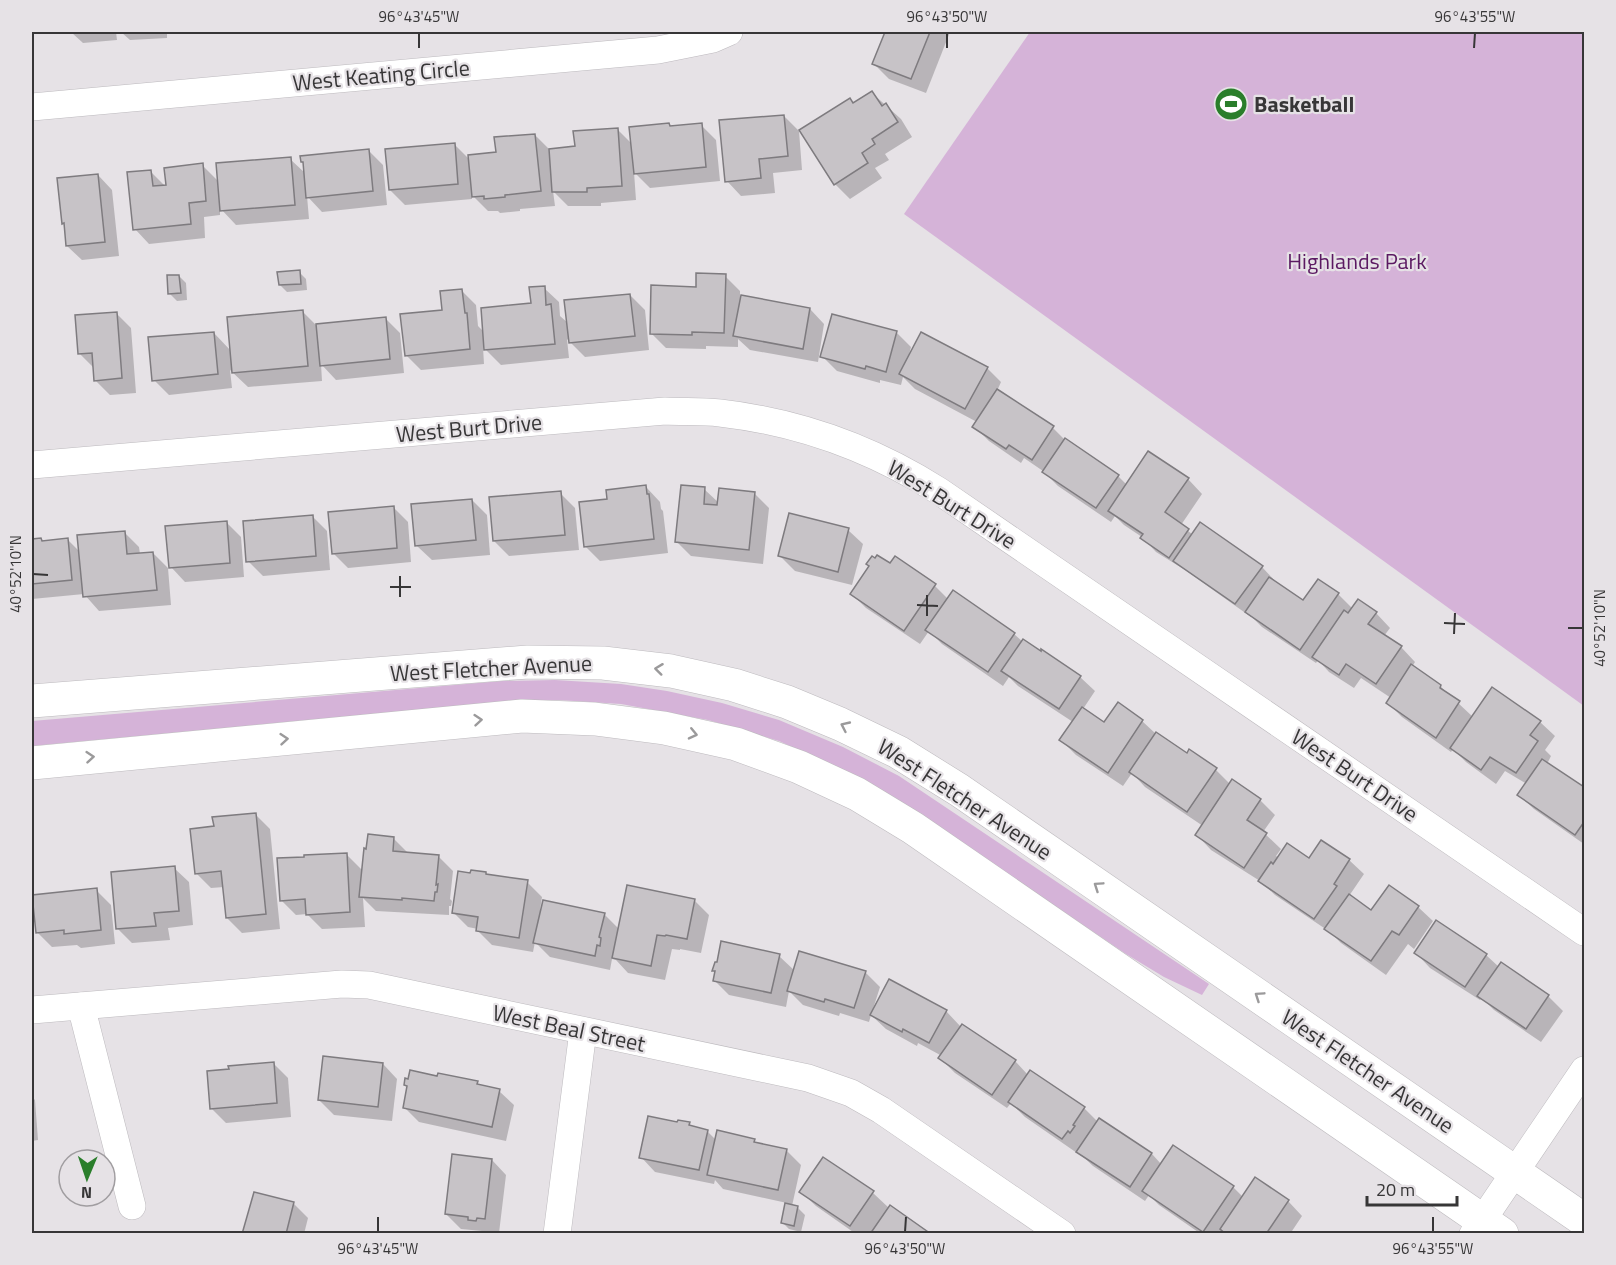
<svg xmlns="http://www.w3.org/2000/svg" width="1616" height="1265" font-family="'Titillium Web',sans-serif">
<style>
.green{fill:#d5b3d8}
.shadow{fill:#0003}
.building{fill:#c7c3c7;stroke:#7e7b7f;stroke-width:1.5}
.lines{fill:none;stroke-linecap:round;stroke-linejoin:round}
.minor-casing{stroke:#bdbabe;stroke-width:28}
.secondary-casing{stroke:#bdbabe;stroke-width:34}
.minor{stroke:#fff;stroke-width:27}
.secondary{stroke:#fff;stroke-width:33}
.oneway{stroke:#9b9a9b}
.ticks{fill:none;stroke:#373637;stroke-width:2}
.labels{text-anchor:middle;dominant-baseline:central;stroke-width:4.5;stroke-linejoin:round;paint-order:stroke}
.street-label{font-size:22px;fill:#373637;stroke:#e6e2e6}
.poi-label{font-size:22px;font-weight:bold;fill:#373637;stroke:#e6e2e6;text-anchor:start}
.park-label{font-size:22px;fill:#5b1962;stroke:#e6e2e6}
.neatline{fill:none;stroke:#373637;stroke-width:2}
.ticks-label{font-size:15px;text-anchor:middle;fill:#373637}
</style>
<rect width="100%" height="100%" fill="#e6e2e6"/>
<!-- green -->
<g class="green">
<polygon points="1030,32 1584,32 1584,706 904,214"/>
<polygon points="555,680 621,684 667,691 722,703 779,720 843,747 899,776 1209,984 1202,995 1164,977 1126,954 894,797 847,772 779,741 708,720 621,704 558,700 489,703 32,746 32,721 502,681"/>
</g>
<!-- shadow -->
<g class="shadow">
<polygon points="71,32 116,32 117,40 83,43"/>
<polygon points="121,32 201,32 167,34 167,38 130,40"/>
<polygon points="215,32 236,32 217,33"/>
<polygon points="886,32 950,32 926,93 889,79 874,64"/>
<polygon points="872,93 901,119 912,137 885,154 889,160 875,168 882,178 850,199 835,184"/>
<polygon points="784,116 799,131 802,170 773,173 775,193 741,196 727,181"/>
<polygon points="669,125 672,128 701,125 716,140 720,181 650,188 634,172 636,200 601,203 601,206 568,206 553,191 555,206 520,209 520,211 500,213 498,211 488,211 472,195 472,199 405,205 390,190 454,144 470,160 497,154 535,135 550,150 576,148 617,129 633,145"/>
<polygon points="368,150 383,165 387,205 322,212 307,196 309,219 236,225 220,208 220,215 204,217 205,238 149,244 135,229 151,172 168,189 202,165 219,182 290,159 305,173 304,164 302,162"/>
<polygon points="98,175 112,190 119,256 82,260 67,246 66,225 63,223"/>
<polygon points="299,272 306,279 307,290 287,292 280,285"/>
<polygon points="179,276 186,283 187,300 177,301 170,294"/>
<polygon points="725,276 740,291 740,297 810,309 824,324 818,362 750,350 738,339 738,347 706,346 706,349 666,348 651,333 698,288"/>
<polygon points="544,288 559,302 560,316 568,323 630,295 645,310 649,350 585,357 567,339 569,358 501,365 483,347 484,364 421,370 406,355 462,291 476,305 478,326 484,332 532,304"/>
<polygon points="303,312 316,325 386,319 400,333 404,373 336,380 321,364 322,381 248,387 230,370 232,388 169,395 154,380 214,333 231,351"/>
<polygon points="116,313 131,328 136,393 110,395 95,380 94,368 80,354"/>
<polygon points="833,315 897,333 911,347 909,355 987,368 1001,382 997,391 1053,428 1064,439 1118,476 1127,485 1188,479 1202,494 1181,525 1193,535 1262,567 1276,582 1275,583 1304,602 1338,594 1353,609 1376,613 1390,628 1384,636 1401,647 1415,662 1412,667 1440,686 1473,717 1540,722 1555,736 1545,750 1551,756 1547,764 1584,789 1584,844 1534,809 1519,795 1527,784 1505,771 1496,784 1466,762 1453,749 1451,752 1402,717 1388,703 1391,698 1361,678 1354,688 1329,672 1318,660 1316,663 1262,627 1251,616 1251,617 1185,570 1156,552 1142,537 1124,525 1115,516 1111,522 1058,486 1043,471 1024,458 1021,463 989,441 974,426 977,422 915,389 903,377 901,385 880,380 880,383 837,371 822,356"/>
<polygon points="646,487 660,502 661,509 663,511 668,553 600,561 585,546 609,500"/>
<polygon points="704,489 719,503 754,493 769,508 763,564 691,556 677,542"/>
<polygon points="560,493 575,508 579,550 509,556 494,541"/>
<polygon points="472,500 487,515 490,555 432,560 417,546"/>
<polygon points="393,507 408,522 411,562 348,568 333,553"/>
<polygon points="312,516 327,531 330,570 263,576 248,561"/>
<polygon points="226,522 241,537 244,577 185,582 171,567"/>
<polygon points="848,530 863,544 852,585 795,571 780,556"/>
<polygon points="124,532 139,547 140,554 153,553 168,568 171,605 99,611 84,594 32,599 32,540 41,539 44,542 68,540 80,552"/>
<polygon points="896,559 935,586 948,599 1014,634 1023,642 1080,677 1095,691 1083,709 1105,724 1142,721 1156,734 1187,755 1216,770 1230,784 1232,782 1260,800 1275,815 1263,832 1281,849 1276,856 1279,858 1309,860 1349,860 1364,874 1349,896 1371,912 1389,887 1418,907 1433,921 1414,949 1408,944 1386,975 1341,943 1330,932 1275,895 1260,881 1211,850 1197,835 1203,826 1145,787 1132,773 1123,786 1076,755 1061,740 1073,722 1018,686 1009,677 1003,686 942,644 929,631 920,644 866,608 852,594 890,565"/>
<polygon points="255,814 270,829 280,929 242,933 227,918 224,887 211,888 196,873 215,828"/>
<polygon points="393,838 409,854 438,856 453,871 450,899 452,901 451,906 449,906 449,915 376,911 363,898 365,927 322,929 307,914 296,915 281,900 347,855 363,871"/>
<polygon points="174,868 189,882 193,925 168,928 170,940 132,943 117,928"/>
<polygon points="486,873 489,876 527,882 542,897 540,910 604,914 619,929 694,900 709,915 701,953 680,949 680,950 672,949 665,980 628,973 616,960 612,959 610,970 550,957 535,942 533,952 492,945 478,931 478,929 468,927 453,912 472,875"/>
<polygon points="96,890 111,905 115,944 81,948 77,945 52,947 37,932"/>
<polygon points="1416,953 1486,955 1499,967 1548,996 1563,1011 1541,1042 1494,1010 1482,998 1480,1000 1430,968"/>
<polygon points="779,956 795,971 865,972 880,987 873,1009 874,1009 946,1011 961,1027 1015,1061 1028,1075 1084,1108 1098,1122 1100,1120 1152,1154 1162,1165 1233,1187 1243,1197 1288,1201 1302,1216 1290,1234 1201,1234 1159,1205 1149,1195 1145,1201 1093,1166 1078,1152 1077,1153 1025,1117 1011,1103 1007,1108 955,1073 940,1058 942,1056 918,1043 917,1046 886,1029 871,1015 869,1022 840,1013 839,1016 803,1005 789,991 786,1007 729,995 714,980"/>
<polygon points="273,1063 288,1078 291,1117 226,1123 211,1108"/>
<polygon points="383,1064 397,1079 392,1121 334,1115 319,1100"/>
<polygon points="439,1077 477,1083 480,1086 499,1091 514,1105 506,1141 419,1122 404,1107 408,1088 405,1085"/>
<polygon points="32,1097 35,1100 38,1140 32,1141"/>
<polygon points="689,1124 693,1128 707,1131 716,1140 754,1141 758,1144 786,1150 801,1165 792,1206 798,1208 805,1215 801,1232 789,1229 782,1222 787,1203 723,1189 715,1180 714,1184 655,1172 641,1157"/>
<polygon points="824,1159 873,1193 889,1208 929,1234 856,1234 816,1206 801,1192"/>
<polygon points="492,1160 506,1175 499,1233 491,1232 491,1234 484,1234 482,1231 461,1229 446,1214"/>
<polygon points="293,1203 308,1218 304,1234 244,1234"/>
</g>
<!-- building -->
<g class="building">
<polygon points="885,32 930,32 911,79 872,64"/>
<polygon points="872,91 882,106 886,103 898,122 872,139 875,144 862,153 868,163 834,185 799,130 850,98 853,103"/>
<polygon points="784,115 788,156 759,159 761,178 725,182 719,120"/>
<polygon points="669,123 670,126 702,123 706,167 634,174 629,127"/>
<polygon points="618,128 622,186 587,188 587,192 552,192 549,149 575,146 573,131"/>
<polygon points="535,134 541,191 505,195 505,197 484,199 484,196 472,197 468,155 496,152 494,137"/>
<polygon points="455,143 458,184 389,190 385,149"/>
<polygon points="369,149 373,191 306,198 303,162 301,162 300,156"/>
<polygon points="291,157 295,205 220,211 216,163"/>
<polygon points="203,163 206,201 189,203 191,224 133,230 127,172 151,170 153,186 166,185 164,168"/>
<polygon points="98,174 105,242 66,246 64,223 62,224 57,178"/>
<polygon points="300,270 301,284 279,285 277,272"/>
<polygon points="696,273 726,274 724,333 692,332 692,335 650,334 651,285 696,287"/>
<polygon points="167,275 179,275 181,293 168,294"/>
<polygon points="545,286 546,305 551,304 555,344 484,350 481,308 531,303 529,287"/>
<polygon points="462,289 465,313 467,313 470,349 405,356 400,314 442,310 440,291"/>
<polygon points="630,294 635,336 569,343 564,300"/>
<polygon points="741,295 810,308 803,349 733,336"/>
<polygon points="303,310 308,366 232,373 227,317"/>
<polygon points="117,312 122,378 94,381 92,353 78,354 75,315"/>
<polygon points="832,314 897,331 886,372 866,366 865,369 820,357"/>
<polygon points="386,317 390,359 320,366 316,324"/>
<polygon points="214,332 218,374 152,381 148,337"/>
<polygon points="921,332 988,367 965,409 899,374"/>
<polygon points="997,389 1054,426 1032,460 1009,445 1006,449 972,427"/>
<polygon points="1065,438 1119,475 1096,508 1042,472"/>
<polygon points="1148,451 1189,478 1165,512 1189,529 1169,558 1140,538 1143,534 1108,511"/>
<polygon points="646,485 647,494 649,494 654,539 584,547 579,502 607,499 606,490"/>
<polygon points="681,485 705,487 704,504 717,505 719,488 755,492 749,550 675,542"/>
<polygon points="561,491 565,535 493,541 489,497"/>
<polygon points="472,499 476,540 415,546 411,504"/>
<polygon points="394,506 397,548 332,554 328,512"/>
<polygon points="789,513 849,528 838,572 778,556"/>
<polygon points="313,515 316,556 246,562 243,521"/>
<polygon points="227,521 230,563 169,568 165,526"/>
<polygon points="1200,522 1263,566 1235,604 1173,561"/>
<polygon points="125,531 127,554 153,552 157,590 83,597 77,535"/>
<polygon points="41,538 42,541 68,538 72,580 32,584 32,539"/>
<polygon points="877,555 890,563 895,556 936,584 904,631 850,594 869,566 866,564 872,556 875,558"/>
<polygon points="1269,577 1303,600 1318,579 1339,593 1300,650 1245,612"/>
<polygon points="953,590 1015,633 988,672 925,630"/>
<polygon points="1358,599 1377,612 1368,624 1402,646 1376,684 1346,664 1339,675 1312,657 1344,610 1348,613"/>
<polygon points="1023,639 1041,651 1041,649 1081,676 1059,709 1001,671"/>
<polygon points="1411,664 1441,685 1440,688 1460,701 1436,738 1386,703"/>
<polygon points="1492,687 1541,721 1530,735 1538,741 1516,773 1490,757 1481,770 1450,748"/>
<polygon points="1118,702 1143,720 1108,773 1059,740 1082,707 1104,722"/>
<polygon points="1156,732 1187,753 1189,749 1217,768 1187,812 1129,772"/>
<polygon points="1542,759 1584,787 1584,822 1575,835 1517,795"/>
<polygon points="1232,779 1261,799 1247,820 1267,833 1244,868 1195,835"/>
<polygon points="256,813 266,914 226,918 221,871 195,874 190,829 214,826 212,817"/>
<polygon points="368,834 394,837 393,851 439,855 436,885 438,884 437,892 435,892 434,901 402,898 402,900 359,897 364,848 366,849"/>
<polygon points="1321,840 1350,859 1334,884 1337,886 1314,919 1258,881 1271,862 1273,864 1287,843 1309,858"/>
<polygon points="347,853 350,912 306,915 305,899 280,901 277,858 304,857 304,855"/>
<polygon points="175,866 179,911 154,913 156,926 116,929 111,872"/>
<polygon points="471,870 486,872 486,874 528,880 519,938 476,931 478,917 452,913 458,871 470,873"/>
<polygon points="627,885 695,899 687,939 666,935 665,936 657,935 651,966 612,958"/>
<polygon points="1389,885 1419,906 1399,935 1392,931 1371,961 1324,929 1349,894 1371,910"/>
<polygon points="97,888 101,930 64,934 64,930 36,933 32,895"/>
<polygon points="543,900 605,913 599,937 601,938 600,946 597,945 595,956 533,943"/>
<polygon points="1436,920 1487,954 1465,987 1414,953"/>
<polygon points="721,941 780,954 771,993 713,981 715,971 712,971 715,962 717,962"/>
<polygon points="799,951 866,971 854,1008 825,999 824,1002 787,991"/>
<polygon points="1501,962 1549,995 1526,1029 1477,996"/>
<polygon points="889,979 947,1010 929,1043 903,1029 902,1032 870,1015"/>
<polygon points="962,1024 1016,1060 992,1095 938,1058"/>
<polygon points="323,1056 383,1063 378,1107 318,1100"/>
<polygon points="274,1062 277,1103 210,1109 207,1071 229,1069 228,1066"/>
<polygon points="410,1070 437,1076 438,1073 478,1081 477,1084 500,1089 492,1127 403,1108 407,1086 404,1085 405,1078 408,1079"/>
<polygon points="1030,1070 1085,1107 1073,1125 1075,1126 1070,1133 1068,1131 1062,1139 1008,1102"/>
<polygon points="648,1116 677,1122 678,1120 690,1122 689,1125 708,1130 699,1170 639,1158"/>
<polygon points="1099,1118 1152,1153 1130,1187 1076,1152"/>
<polygon points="717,1130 755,1139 754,1142 787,1149 778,1190 707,1175"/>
<polygon points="1173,1145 1234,1186 1203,1232 1142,1191"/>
<polygon points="452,1154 492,1159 485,1219 477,1218 476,1221 468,1220 468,1217 445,1214"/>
<polygon points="823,1157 874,1191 850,1226 799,1192"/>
<polygon points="1255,1177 1289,1200 1266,1234 1226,1234 1220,1229"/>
<polygon points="254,1192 294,1202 286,1234 242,1234"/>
<polygon points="785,1203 798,1206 794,1226 781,1223"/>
<polygon points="890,1205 931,1234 870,1234"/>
</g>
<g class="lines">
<!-- minor casing -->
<g class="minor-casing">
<g id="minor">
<polyline points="32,107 658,50 713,39 729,32"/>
<path d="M32,465L665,411C683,412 702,411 720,413C798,422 873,449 939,491L1584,932"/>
<polyline points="81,1006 132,1206"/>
<polyline points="32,1010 342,984 369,985 808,1078 851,1093 881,1110 1062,1234"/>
<polyline points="557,1234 583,1031"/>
<polyline points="1473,1234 1584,1070"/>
</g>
</g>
<!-- secondary casing -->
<g class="secondary-casing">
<g id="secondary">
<polyline points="32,701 528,662 603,663 671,671 734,685 787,702 840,724 898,752 959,790 1584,1220"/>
<polyline points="32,763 522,716 595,719 664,728 736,744 799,767 857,794 913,828 1502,1234"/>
</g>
</g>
<!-- minor -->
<use href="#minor" class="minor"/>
<!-- secondary -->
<use href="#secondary" class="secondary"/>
</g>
<!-- one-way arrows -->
<defs><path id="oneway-chevron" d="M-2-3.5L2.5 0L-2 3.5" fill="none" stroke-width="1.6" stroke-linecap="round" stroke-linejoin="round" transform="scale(1.5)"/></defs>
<g class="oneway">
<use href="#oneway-chevron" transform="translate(659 669) rotate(-173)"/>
<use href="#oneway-chevron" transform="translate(478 720) rotate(-5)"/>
<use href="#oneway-chevron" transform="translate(845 726) rotate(-155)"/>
<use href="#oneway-chevron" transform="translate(693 734) rotate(13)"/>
<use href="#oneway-chevron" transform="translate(284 739) rotate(-5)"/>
<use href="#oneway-chevron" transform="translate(90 757) rotate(-5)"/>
<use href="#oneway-chevron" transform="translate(1098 886) rotate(-146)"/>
<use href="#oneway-chevron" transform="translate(1259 996) rotate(-146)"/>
</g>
<!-- ticks -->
<path class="ticks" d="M419,48V33M947,48V33M1474,48L1475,33M33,574L48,575M390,587H411M400,597V576M917,605L938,606M927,616V595M1444,623L1465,624M1568,628H1583M1454,634L1455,613M378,1232V1217M905,1232L906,1217M1433,1232V1217"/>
<!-- icons -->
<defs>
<g id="stadium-disc" transform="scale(1.725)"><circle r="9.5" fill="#2a7e2b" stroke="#e6e2e6"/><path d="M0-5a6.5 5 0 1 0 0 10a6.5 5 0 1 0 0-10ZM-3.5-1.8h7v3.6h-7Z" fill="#fff"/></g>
</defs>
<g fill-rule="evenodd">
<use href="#stadium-disc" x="1231" y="104"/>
</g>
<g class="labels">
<!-- street labels -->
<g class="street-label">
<text transform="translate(381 75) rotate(-5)">West Keating Circle</text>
<text transform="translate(469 428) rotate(-5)">West Burt Drive</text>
<text transform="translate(952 504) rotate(32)">West Burt Drive</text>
<text transform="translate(491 668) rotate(-3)">West Fletcher Avenue</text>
<text transform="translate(1355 775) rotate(34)">West Burt Drive</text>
<text transform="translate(965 799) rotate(33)">West Fletcher Avenue</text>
<text transform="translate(569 1028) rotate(12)">West Beal Street</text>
<text transform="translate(1368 1071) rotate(34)">West Fletcher Avenue</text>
</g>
<!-- poi labels -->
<g class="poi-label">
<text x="1254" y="104">Basketball</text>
</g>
<!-- park labels -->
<g class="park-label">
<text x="1357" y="261">Highlands Park</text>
</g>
</g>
<!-- border -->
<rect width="1616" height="1265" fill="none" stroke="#e6e2e6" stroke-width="66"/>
<!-- north arrow -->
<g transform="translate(87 1178) rotate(182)"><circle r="28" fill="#e6e2e6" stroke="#a09da0" stroke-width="1.5"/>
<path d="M0-4.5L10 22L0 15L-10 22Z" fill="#2a7e2b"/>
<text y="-9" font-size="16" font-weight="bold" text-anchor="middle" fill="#373637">N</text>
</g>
<!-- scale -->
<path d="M1367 1196v9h90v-9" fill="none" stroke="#373637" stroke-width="3"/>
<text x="1376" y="1196" font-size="18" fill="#373637" stroke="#e6e2e6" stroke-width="4.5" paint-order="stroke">20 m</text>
<rect x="33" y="33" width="1550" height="1199" class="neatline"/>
<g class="ticks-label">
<text x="419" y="22">96°43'45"W</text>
<text x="947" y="22">96°43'50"W</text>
<text x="1475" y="22">96°43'55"W</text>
<text transform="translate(16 574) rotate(-90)" y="5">40°52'10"N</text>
<text transform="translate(1600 628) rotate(-90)" y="5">40°52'10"N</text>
<text x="378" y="1254">96°43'45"W</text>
<text x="905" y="1254">96°43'50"W</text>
<text x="1433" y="1254">96°43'55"W</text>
</g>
</svg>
